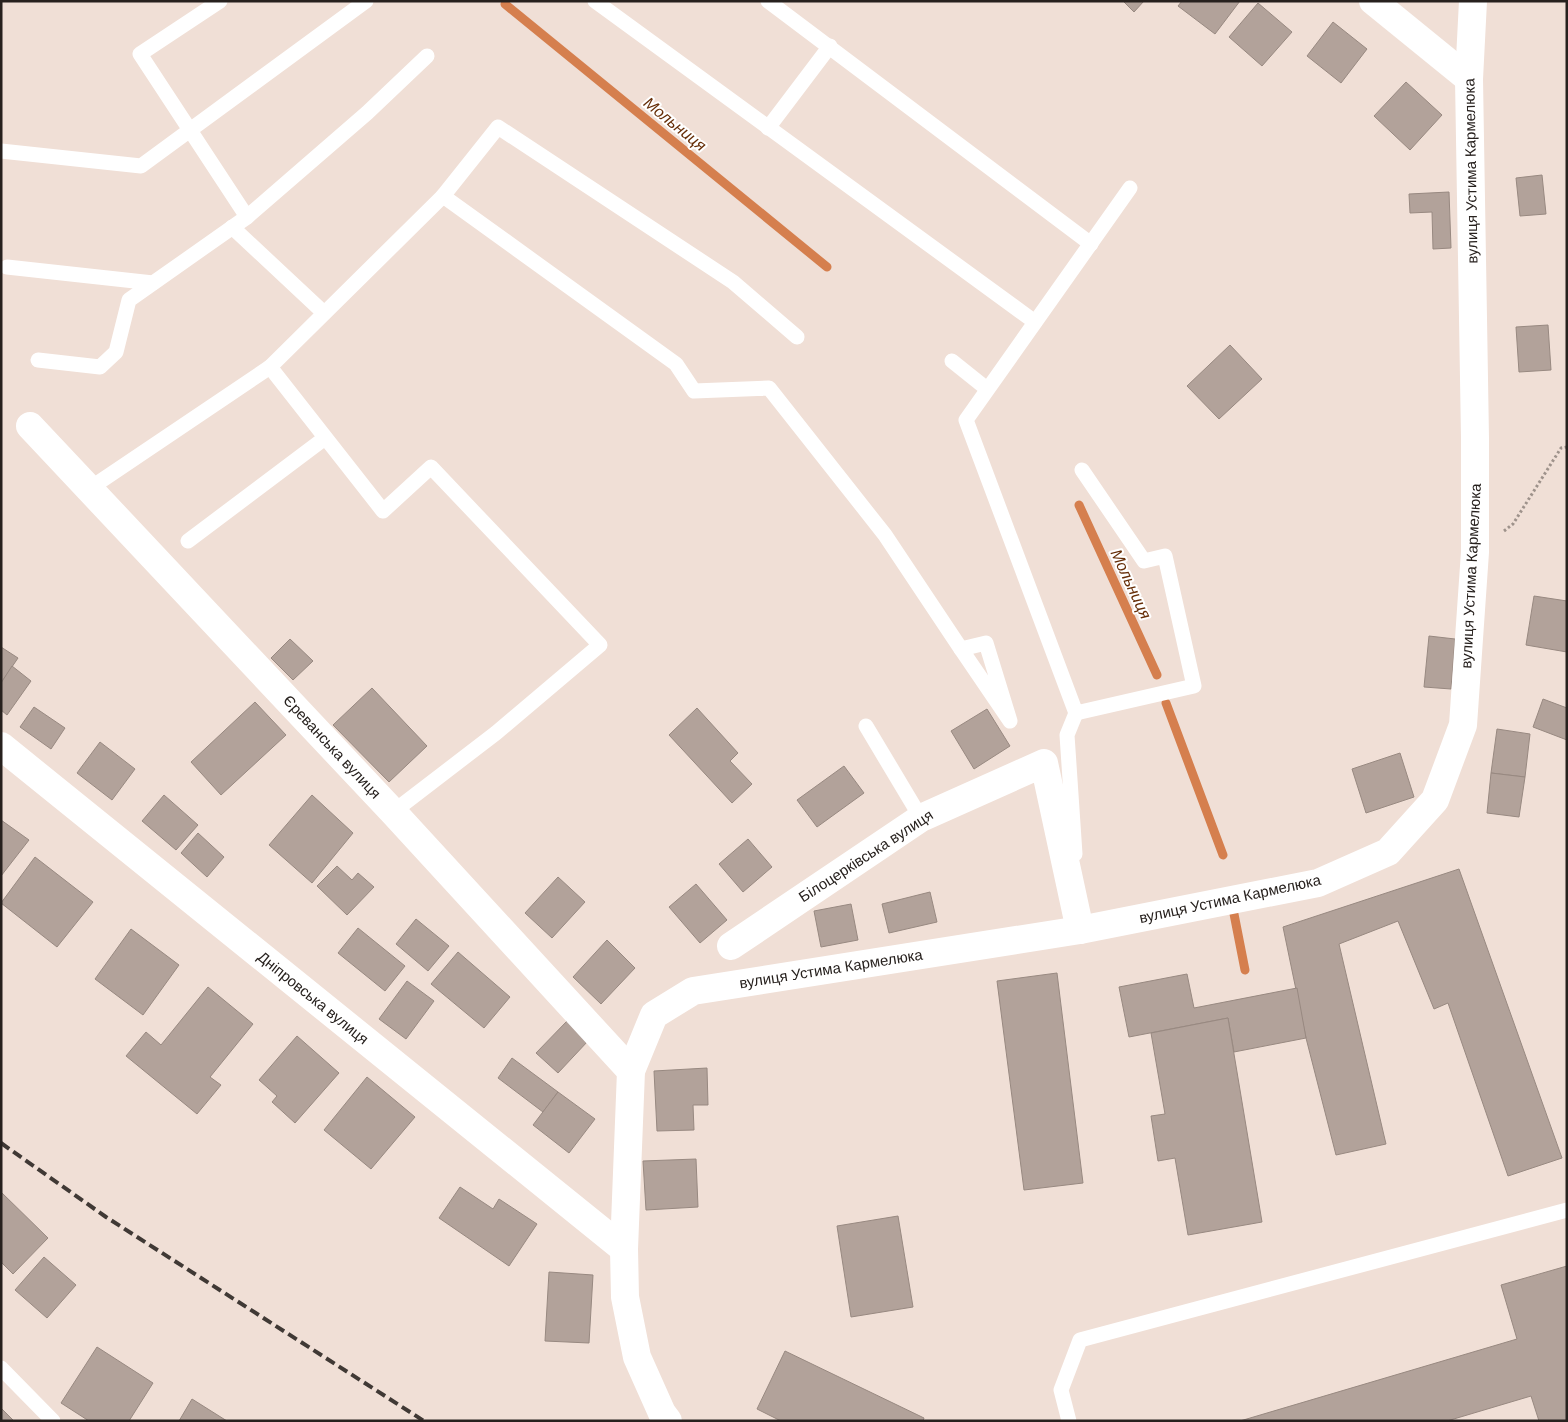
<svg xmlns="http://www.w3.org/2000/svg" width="1568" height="1422" font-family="'DM Sans',sans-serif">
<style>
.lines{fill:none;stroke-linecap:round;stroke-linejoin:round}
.stream{stroke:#d57f4e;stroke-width:9}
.building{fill:#b2a29a;stroke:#988981}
.path{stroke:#9e928b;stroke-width:3;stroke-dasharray:2.5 2.5;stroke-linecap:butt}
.service{stroke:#fff;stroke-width:15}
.minor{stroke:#fff;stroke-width:28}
.tertiary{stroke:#fff;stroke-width:28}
.rail{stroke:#403935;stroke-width:4;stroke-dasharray:10 5;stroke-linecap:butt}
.labels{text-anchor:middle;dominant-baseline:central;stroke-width:4;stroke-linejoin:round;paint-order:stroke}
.street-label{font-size:15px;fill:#27211e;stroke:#fff}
.water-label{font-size:16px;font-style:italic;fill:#662e08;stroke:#fff}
</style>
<rect width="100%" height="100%" fill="#f0dfd6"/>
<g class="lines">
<!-- stream -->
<g class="stream">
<polyline points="505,4 827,267"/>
<polyline points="1079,505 1157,675"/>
<polyline points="1166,703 1223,855"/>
<polyline points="1234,914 1245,970"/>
</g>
</g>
<!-- building -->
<g class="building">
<polygon points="1123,1 1144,1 1134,12"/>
<polygon points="1182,1 1240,1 1215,34 1178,6"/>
<polygon points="1258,3 1292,32 1262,66 1229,37"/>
<polygon points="1333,22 1367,49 1341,83 1307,56"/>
<polygon points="1406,82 1442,115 1410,150 1374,116"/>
<polygon points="1542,175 1546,214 1520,216 1516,178"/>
<polygon points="1449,192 1451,248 1433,249 1432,212 1410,213 1409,194"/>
<polygon points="1548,325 1551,370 1519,372 1516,327"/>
<polygon points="1230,345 1262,379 1219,419 1187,386"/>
<polygon points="1534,596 1567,601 1567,652 1526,645"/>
<polygon points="1429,636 1455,639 1451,689 1424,687"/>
<polygon points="290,639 313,661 293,680 271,658"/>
<polygon points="1,647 18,658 1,683"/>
<polygon points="12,666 31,681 7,715 1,710 1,683"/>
<polygon points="372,688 427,746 389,782 333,725"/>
<polygon points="1543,699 1567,708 1567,740 1533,727"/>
<polygon points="255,702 286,735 221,795 191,762"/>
<polygon points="34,707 65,728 51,749 20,727"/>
<polygon points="697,708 738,753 730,761 752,784 732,803 669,735"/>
<polygon points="987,709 1010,746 974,769 951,731"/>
<polygon points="1497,729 1530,734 1525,777 1491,773"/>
<polygon points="100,742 135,769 112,800 77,773"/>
<polygon points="1400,753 1414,797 1366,813 1352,769"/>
<polygon points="844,766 864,793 817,827 797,800"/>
<polygon points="1491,773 1525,777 1519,817 1487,813"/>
<polygon points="164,795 198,825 176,850 142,821"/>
<polygon points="312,795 353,833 312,883 269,845"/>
<polygon points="1,820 29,840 1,876"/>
<polygon points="198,833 224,857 207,877 181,853"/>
<polygon points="748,839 772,867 743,892 719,864"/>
<polygon points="35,857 93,902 57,947 1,903"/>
<polygon points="337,866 352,880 358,873 374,887 347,915 317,886"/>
<polygon points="1459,869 1562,1158 1508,1176 1448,1003 1434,1009 1398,921 1339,944 1386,1144 1336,1155 1306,1038 1283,927"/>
<polygon points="558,877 585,902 552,938 525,913"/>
<polygon points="696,884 727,920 700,943 669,907"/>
<polygon points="930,892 937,922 889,933 882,904"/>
<polygon points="851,904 858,940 821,947 814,911"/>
<polygon points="416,919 449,946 428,971 396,944"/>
<polygon points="358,928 405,966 385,991 338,953"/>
<polygon points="131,929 179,965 143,1015 95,979"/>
<polygon points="607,940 635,968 601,1004 573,977"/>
<polygon points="458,952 510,997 484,1028 431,984"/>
<polygon points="1057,973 1083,1183 1024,1190 997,981"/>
<polygon points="1187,974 1194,1008 1297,988 1306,1038 1234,1052 1228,1018 1129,1037 1119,987"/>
<polygon points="407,981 434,1001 406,1039 379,1019"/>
<polygon points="208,987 253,1024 210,1077 221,1085 197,1114 126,1056 146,1032 161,1045"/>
<polygon points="1228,1018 1262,1222 1188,1235 1175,1158 1158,1161 1151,1116 1165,1114 1151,1033"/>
<polygon points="567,1021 588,1041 558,1073 536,1053"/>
<polygon points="297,1036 339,1073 295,1123 272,1102 277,1096 259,1080"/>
<polygon points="512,1058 558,1092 543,1112 498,1078"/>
<polygon points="707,1068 708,1105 693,1105 694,1130 657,1131 654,1071"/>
<polygon points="367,1077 415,1117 371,1169 324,1130"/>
<polygon points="558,1092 595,1119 569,1153 533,1125"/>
<polygon points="696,1159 698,1207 646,1210 643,1161"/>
<polygon points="460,1187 493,1209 499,1199 537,1224 509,1266 439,1218"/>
<polygon points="1,1192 48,1238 13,1274 1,1262"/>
<polygon points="898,1216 913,1307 851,1317 837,1226"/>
<polygon points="44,1257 76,1285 47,1318 15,1290"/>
<polygon points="1567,1266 1567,1421 1539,1421 1531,1396 1447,1421 1240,1421 1517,1339 1501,1285"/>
<polygon points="549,1272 593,1275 589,1343 545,1341"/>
<polygon points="97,1347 153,1383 129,1421 89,1421 61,1403"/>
<polygon points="785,1351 924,1418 923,1421 781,1421 757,1409"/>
<polygon points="192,1399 227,1421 179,1421"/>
<polygon points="1,1408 14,1421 1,1421"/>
</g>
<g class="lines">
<!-- path -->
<polyline class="path" points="1504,531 1513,524 1561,448 1567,447"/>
<!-- service -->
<g class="service">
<polyline points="220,1 140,54 247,217"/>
<polyline points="595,1 1035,322"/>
<polyline points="768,1 1091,244"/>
<polyline points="768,128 830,46"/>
<polyline points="1,151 141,166 366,1"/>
<polyline points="443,196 676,364 694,391 769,388 885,535 961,649"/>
<polyline points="232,227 324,313"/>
<polyline points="7,267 153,283"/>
<polyline points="38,360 100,367 116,352 129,300 247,217 367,113 427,56"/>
<polyline points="952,361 987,389"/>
<polyline points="270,367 383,511 431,467 600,645 496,733 393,812"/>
<polyline points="1082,470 1144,561 1165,556 1194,686 1076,713 966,420 1130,188"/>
<polyline points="89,489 270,367 443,196 498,127 733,282 797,337"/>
<polyline points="188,541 325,438"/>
<polygon points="986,643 1010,721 961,649"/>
<polyline points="866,726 921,818"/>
<polyline points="1075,854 1067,735 1076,713"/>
<polyline points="1,1368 53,1421"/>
<polyline points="1069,1421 1061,1390 1080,1340 1567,1210"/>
</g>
<!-- minor -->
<g class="minor">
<polyline points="1373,1 1469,79"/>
<polyline points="30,426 393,812 631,1071"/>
<polyline points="1,746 624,1249"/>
<polyline points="731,946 921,818 1044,763 1080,930"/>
</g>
<!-- tertiary -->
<polyline class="tertiary" points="668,1421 662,1413 637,1357 625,1297 624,1249 631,1071 654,1015 693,991 1080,930 1318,883 1388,852 1435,800 1463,725 1475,552 1475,438 1469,79 1473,1"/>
<!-- rail -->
<polyline class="rail" points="1,1143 106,1217 424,1421"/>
</g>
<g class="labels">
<!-- street labels -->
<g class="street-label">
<text transform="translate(1471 171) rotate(-91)">вулиця Устима Кармелюка</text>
<text transform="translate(1471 576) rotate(-87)">вулиця Устима Кармелюка</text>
<text transform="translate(332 747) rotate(47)">Єреванська вулиця</text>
<text transform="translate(866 856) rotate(-33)">Білоцерківська вулиця</text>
<text transform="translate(1230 899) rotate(-12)">вулиця Устима Кармелюка</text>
<text transform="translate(831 969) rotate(-9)">вулиця Устима Кармелюка</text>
<text transform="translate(313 998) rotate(39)">Дніпровська вулиця</text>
</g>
<!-- water labels -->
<g class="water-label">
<text transform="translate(675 124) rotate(39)">Мольниця</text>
<text transform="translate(1131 584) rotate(65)">Мольниця</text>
</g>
</g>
<!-- border -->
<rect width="1568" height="1422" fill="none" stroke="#27211e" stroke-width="5"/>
</svg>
